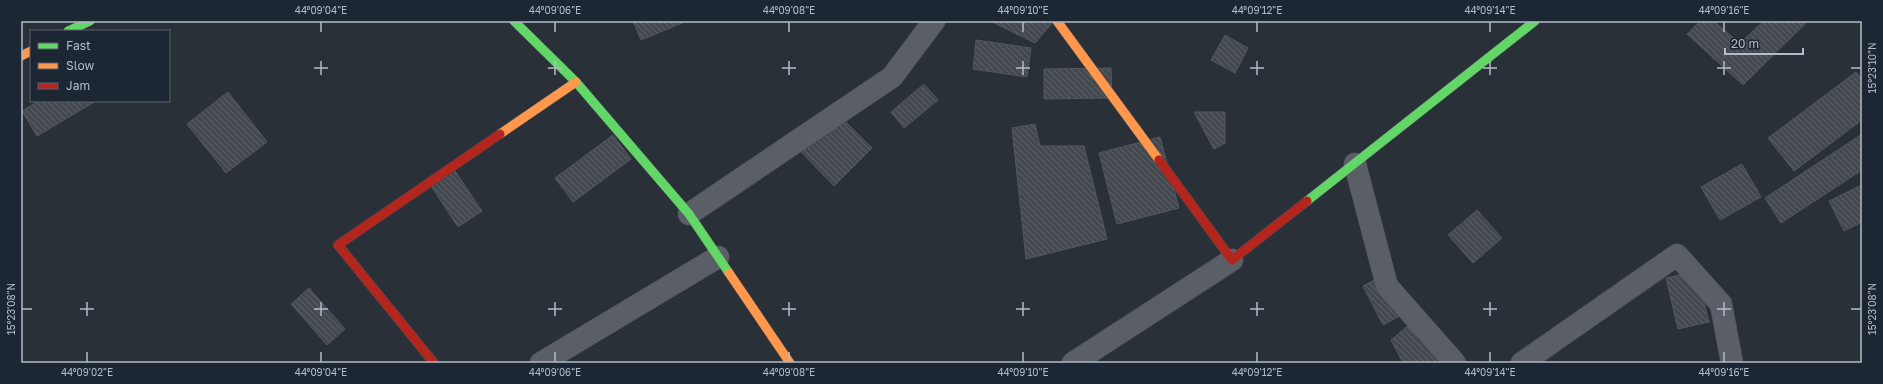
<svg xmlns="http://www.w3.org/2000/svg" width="1883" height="384" font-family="'Golos Text',sans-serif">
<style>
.building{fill:url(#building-back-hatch);stroke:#52575f}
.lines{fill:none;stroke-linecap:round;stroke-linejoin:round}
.street-casing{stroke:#484c53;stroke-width:23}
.fast-casing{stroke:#484c53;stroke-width:10}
.slow-casing{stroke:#484c53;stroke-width:10}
.jam-casing{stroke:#484c53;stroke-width:10}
.street{stroke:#5a5e66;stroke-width:22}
.fast{stroke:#63d668;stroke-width:9}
.slow{stroke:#ff974d;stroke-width:9}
.jam{stroke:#b3261e;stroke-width:9}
.ticks{fill:none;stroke:#b4bcc9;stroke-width:1.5}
.neatline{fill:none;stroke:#b4bcc9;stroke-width:1.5}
.ticks-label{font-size:10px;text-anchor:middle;fill:#b4bcc9}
</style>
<defs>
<pattern id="building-back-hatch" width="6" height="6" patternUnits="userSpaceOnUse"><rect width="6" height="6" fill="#444950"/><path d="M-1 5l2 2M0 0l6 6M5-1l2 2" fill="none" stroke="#5d6168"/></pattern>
</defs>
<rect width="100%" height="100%" fill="#2a3038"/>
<!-- building -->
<g class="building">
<polygon points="633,21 687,21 641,40"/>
<polygon points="990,21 1054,21 1035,43"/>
<polygon points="1700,21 1713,21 1740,43 1764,21 1808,21 1743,85 1687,34"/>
<polygon points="1225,35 1248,48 1235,73 1211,60"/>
<polygon points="976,40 1031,48 1027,77 973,69"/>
<polygon points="1111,68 1112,98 1044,99 1044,69"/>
<polygon points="1856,72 1862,80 1862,120 1794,171 1768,138"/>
<polygon points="924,84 938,100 904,128 891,112"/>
<polygon points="228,92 267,142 226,173 187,124"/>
<polygon points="39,101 96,101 37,136 22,111"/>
<polygon points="1194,112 1225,112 1225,143 1214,149"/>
<polygon points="837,113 872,148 834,186 800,151"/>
<polygon points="1035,124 1040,146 1084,146 1107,239 1026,259 1012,128"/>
<polygon points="1862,134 1862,170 1781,223 1765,198"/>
<polygon points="613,135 631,159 573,202 555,178"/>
<polygon points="1160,137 1179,208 1117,224 1099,153"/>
<polygon points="1742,164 1761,197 1720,220 1701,187"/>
<polygon points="451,165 482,211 458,227 427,180"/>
<polygon points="1862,185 1862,222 1844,231 1829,201"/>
<polygon points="1477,210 1502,238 1473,263 1448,235"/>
<polygon points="1696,271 1709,322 1678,329 1666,278"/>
<polygon points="1390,272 1411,310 1383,325 1363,286"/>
<polygon points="309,288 345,329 327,345 291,304"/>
<polygon points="1416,319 1452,363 1403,363 1391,340"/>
</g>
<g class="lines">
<!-- street casing -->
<g class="street-casing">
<g id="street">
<polyline points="1355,164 1387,286 1455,363"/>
<polyline points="689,214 892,77 934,21"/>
<polyline points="541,363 718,257"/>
<polyline points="1073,363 1232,260"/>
<polyline points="1522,363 1677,255 1721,304 1732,363"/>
</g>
</g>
<!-- fast casing -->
<g class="fast-casing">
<g id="fast">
<polyline points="514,21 576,82 689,214 729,273"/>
<polyline points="68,31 90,21"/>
<polyline points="1307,201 1535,21"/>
</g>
</g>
<!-- slow casing -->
<g class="slow-casing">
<g id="slow">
<polyline points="1057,21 1159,160"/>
<polyline points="21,56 31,51"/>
<polyline points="500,134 576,82"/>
<polyline points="729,273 790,363"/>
</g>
</g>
<!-- jam casing -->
<g class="jam-casing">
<g id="jam">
<polyline points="1159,160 1232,260 1307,201"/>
<polyline points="434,363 338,245 500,134"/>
</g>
</g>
<!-- street -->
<use href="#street" class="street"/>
<!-- fast -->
<use href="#fast" class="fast"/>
<!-- slow -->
<use href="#slow" class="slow"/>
<!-- jam -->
<use href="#jam" class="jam"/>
</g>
<!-- ticks -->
<path class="ticks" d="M321,22V32M555,22V32M789,22V32M1023,22V32M1257,22V32M1490,22V32M1724,22V32M321,61V75M555,61V75M789,61V75M1023,61V75M1257,61V75M1490,61V75M1724,61V75M314,68H328M548,68H562M782,68H796M1016,68H1030M1250,68H1264M1483,68H1497M1717,68H1731M1851,68H1861M87,302V316M321,302V316M555,302V316M789,302V316M1023,302V316M1257,302V316M1490,302V316M1724,302V316M22,309H32M80,309H94M314,309H328M548,309H562M782,309H796M1016,309H1030M1250,309H1264M1483,309H1497M1717,309H1731M1851,309H1861M87,352V362M321,352V362M555,352V362M789,352V362M1023,352V362M1257,352V362M1490,352V362M1724,352V362"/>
<!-- border -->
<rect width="1883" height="384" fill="none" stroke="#1d2633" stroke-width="44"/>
<!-- legend -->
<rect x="30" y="30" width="140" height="72" fill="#1d2633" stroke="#59626f"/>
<rect x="38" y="43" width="20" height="6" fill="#63d668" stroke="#59626f"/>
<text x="66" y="50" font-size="12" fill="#b4bcc9">Fast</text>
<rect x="38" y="63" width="20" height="6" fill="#ff974d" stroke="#59626f"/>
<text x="66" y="70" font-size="12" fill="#b4bcc9">Slow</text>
<rect x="38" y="83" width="20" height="6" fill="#b3261e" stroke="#59626f"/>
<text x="66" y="90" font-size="12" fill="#b4bcc9">Jam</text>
<!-- scale -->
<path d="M1725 48v6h78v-6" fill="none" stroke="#b4bcc9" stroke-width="2"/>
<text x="1731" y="48" font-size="12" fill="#b4bcc9" stroke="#1d2633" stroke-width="3" paint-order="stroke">20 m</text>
<rect x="22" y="22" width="1839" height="340" class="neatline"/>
<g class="ticks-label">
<text x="321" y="14">44°09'04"E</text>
<text x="555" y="14">44°09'06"E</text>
<text x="789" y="14">44°09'08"E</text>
<text x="1023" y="14">44°09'10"E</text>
<text x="1257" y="14">44°09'12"E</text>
<text x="1490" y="14">44°09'14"E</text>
<text x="1724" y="14">44°09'16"E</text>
<text transform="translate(1872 68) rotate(-90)" y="4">15°23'10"N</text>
<text transform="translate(11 309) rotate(-90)" y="4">15°23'08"N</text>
<text transform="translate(1872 309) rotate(-90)" y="4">15°23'08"N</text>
<text x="87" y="376">44°09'02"E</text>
<text x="321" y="376">44°09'04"E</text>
<text x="555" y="376">44°09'06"E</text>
<text x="789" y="376">44°09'08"E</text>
<text x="1023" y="376">44°09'10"E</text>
<text x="1257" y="376">44°09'12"E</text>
<text x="1490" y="376">44°09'14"E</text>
<text x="1724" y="376">44°09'16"E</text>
</g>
</svg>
